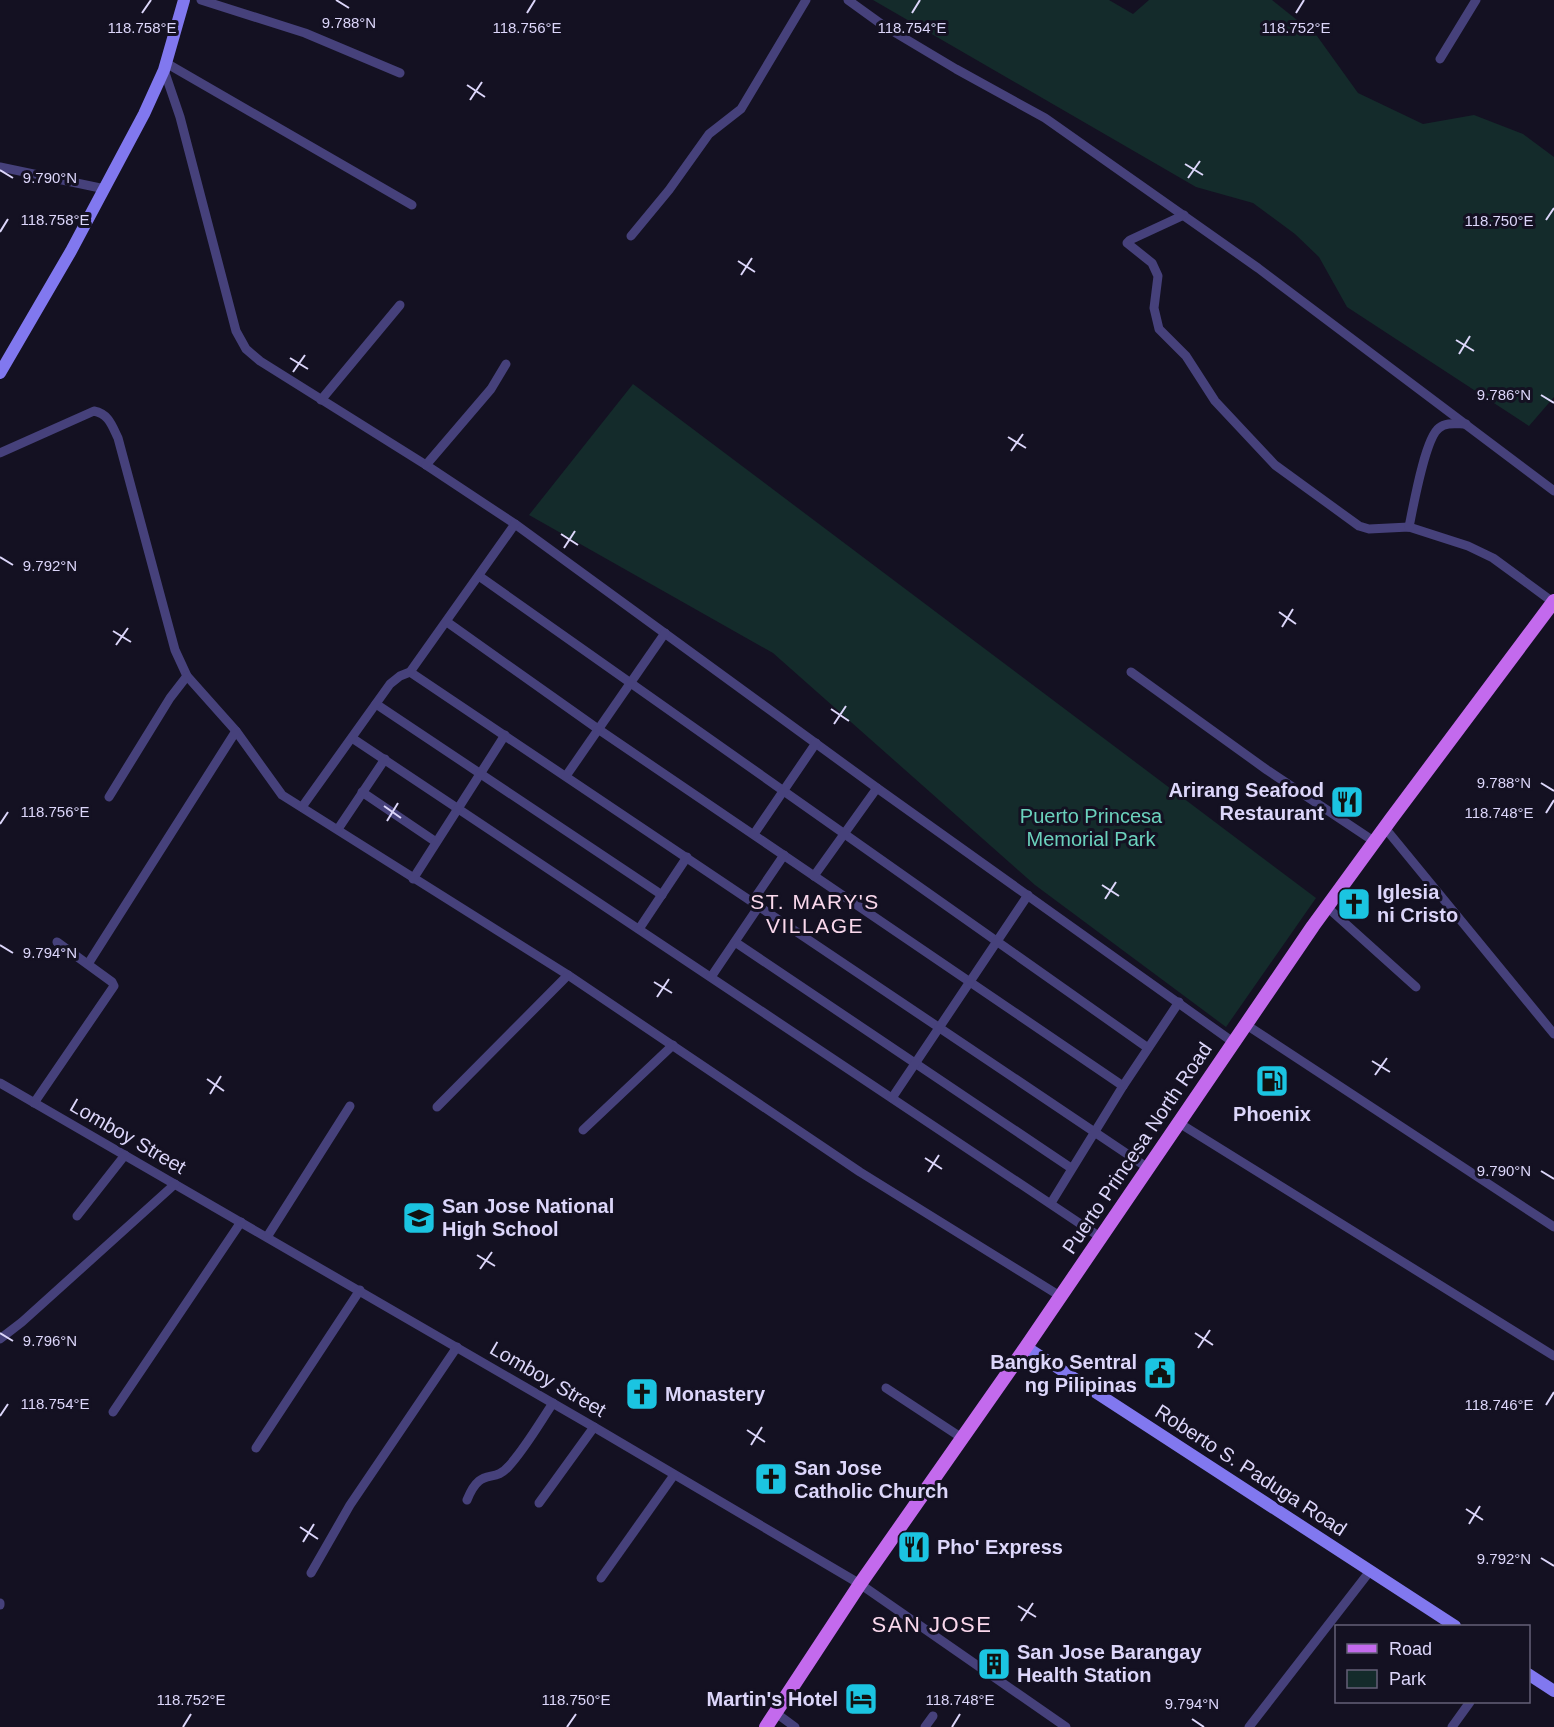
<svg xmlns="http://www.w3.org/2000/svg" width="1554" height="1727" font-family="Arial,sans-serif">
<style>
.green{fill:#142b2b}
.lines{fill:none;stroke-linecap:round;stroke-linejoin:round}
.street{stroke:#46417b;stroke-width:9}
.secondary{stroke:#8178ef;stroke-width:12}
.primary{stroke:#c36aed;stroke-width:14}
.ticks{fill:none;stroke:#dcd6fa;stroke-width:2}
.labels{text-anchor:middle;dominant-baseline:central;stroke-width:6;stroke-linejoin:round;paint-order:stroke}
.poi-label{font-size:20px;font-weight:bold;fill:#dcd6fa;stroke:#141122;text-anchor:start}
.park-label{font-size:20px;fill:#6bd2bd;stroke:#141122}
.street-label{font-size:20px;fill:#dcd6fa;stroke:#141122}
.neighbourhood-label{font-size:21px;letter-spacing:1.5px;fill:#fad8ec;stroke:#141122}
.quarter-label{font-size:22px;letter-spacing:1.5px;fill:#fad8ec;stroke:#141122}
.ticks-label{font-size:15px;text-anchor:middle;fill:#dcd6fa;stroke:#141122;stroke-width:6;stroke-linejoin:round;paint-order:stroke}
</style>
<rect width="100%" height="100%" fill="#141122"/>
<!-- green -->
<g class="green">
<polygon points="873,0 1109,0 1133,14 1149,0 1272,0 1317,36 1358,93 1423,124 1474,115 1523,134 1554,157 1554,397 1529,426 1347,307 1319,257 1295,234 1253,203 1196,187"/>
<polygon points="633,384 1316,898 1226,1027 1035,885 773,653 529,515"/>
</g>
<g class="lines">
<!-- street -->
<g class="street">
<polyline points="201,0 305,33 400,73"/>
<polyline points="848,0 884,26 956,69 1045,118 1258,268 1554,491"/>
<polyline points="1440,59 1476,0"/>
<polyline points="166,63 412,205"/>
<polyline points="164,70 180,117 236,331 246,349 260,361 426,465 515,524 877,788 1233,1042"/>
<polyline points="0,167 105,189"/>
<polyline points="1184,215 1130,240 1127,243 1152,263 1158,276 1154,308 1159,329 1186,356 1215,401 1275,465 1359,526 1369,529 1409,527 1468,546 1493,558 1553,602"/>
<polyline points="631,236 669,190 709,134 741,109 806,0"/>
<polyline points="321,400 400,305"/>
<path d="M0,453L94,411C109,414 112,426 118,438L175,650L187,676L236,731L282,795L568,975L860,1172L1060,1296"/>
<polyline points="426,465 491,389 506,364"/>
<path d="M1409,527C1413,508 1425,438 1439,428C1446,422 1456,424 1466,424"/>
<polyline points="479,576 1148,1048"/>
<polyline points="447,622 598,729 1123,1086"/>
<polyline points="410,672 1148,1168"/>
<polyline points="1131,672 1267,770 1375,842"/>
<polyline points="376,704 662,895"/>
<polyline points="352,738 1100,1237"/>
<polyline points="566,776 665,633"/>
<polyline points="362,792 436,842"/>
<polyline points="109,797 170,698 187,676"/>
<polyline points="302,807 390,684 400,676 410,672 515,524"/>
<polyline points="1385,828 1554,1034"/>
<polyline points="338,829 385,759"/>
<polyline points="754,834 816,743"/>
<polyline points="814,876 877,788"/>
<polyline points="413,879 505,735"/>
<polyline points="752,902 784,855"/>
<polyline points="1327,907 1416,987"/>
<polyline points="639,929 687,857"/>
<polyline points="735,942 1071,1168"/>
<polyline points="88,964 236,731"/>
<polyline points="711,977 759,906"/>
<polyline points="1245,1024 1554,1227"/>
<polyline points="0,1083 594,1427 860,1584 1066,1727"/>
<polyline points="892,1098 1028,895"/>
<polyline points="34,1103 114,986 112,982 57,942"/>
<polyline points="437,1107 568,975"/>
<polyline points="1179,1123 1554,1356"/>
<polyline points="583,1130 673,1045"/>
<polyline points="1051,1203 1123,1086 1179,1002"/>
<polyline points="77,1216 125,1155"/>
<polyline points="267,1237 350,1106"/>
<polyline points="0,1339 22,1322 175,1184"/>
<polyline points="886,1388 962,1438"/>
<polyline points="113,1412 241,1222"/>
<polyline points="256,1448 360,1290"/>
<path d="M467,1500C481,1465 493,1485 509,1466C526,1447 539,1424 553,1403"/>
<polyline points="539,1503 594,1427"/>
<polyline points="311,1573 350,1505 457,1347"/>
<polyline points="601,1578 674,1475"/>
<polyline points="0,1603 0,1605"/>
<polyline points="776,1713 795,1727"/>
<polyline points="925,1727 933,1716"/>
<polyline points="1249,1727 1370,1571"/>
<polyline points="1452,1727 1470,1702"/>
</g>
<!-- secondary -->
<g class="secondary">
<polyline points="0,373 71,251 144,114 164,70 184,0"/>
<polyline points="1026,1347 1455,1626"/>
<polyline points="1528,1674 1554,1691"/>
</g>
<!-- primary -->
<polyline class="primary" points="766,1727 860,1584 1026,1347 1313,926 1391,819 1554,601"/>
</g>
<!-- ticks -->
<path class="ticks" d="M336,0L349,8M142,13L151,0M527,13L535,0M912,13L920,0M1296,13L1304,0M467,85L485,97M470,100L482,82M1185,164L1203,175M0,170L13,178M1188,178L1200,161M1546,220L1554,208M0,232L8,219M738,261L755,272M741,275L752,258M1456,340L1474,351M1459,354L1470,336M290,358L308,369M293,372L305,355M1541,395L1554,403M1008,437L1026,448M1011,451L1023,434M561,534L578,545M564,548L575,531M0,557L13,565M1279,612L1296,624M1282,627L1293,609M113,631L131,642M116,645L128,628M831,709L849,721M834,724L846,706M1541,783L1554,791M384,806L401,818M1546,813L1554,800M387,821L398,803M0,824L8,812M1102,885L1119,896M1105,899L1116,882M0,945L13,953M654,982L672,993M657,997L669,979M1372,1061L1390,1072M1375,1075L1387,1058M207,1079L224,1091M210,1094L221,1076M925,1158L942,1169M1541,1171L1554,1179M928,1172L939,1155M477,1255L495,1266M480,1269L492,1252M0,1333L13,1341M1195,1333L1213,1345M1198,1348L1210,1330M1546,1405L1554,1392M0,1416L8,1404M747,1430L765,1442M751,1445L762,1427M1466,1509L1483,1520M1469,1524L1480,1506M300,1527L318,1539M303,1542L314,1524M1541,1558L1554,1566M1018,1606L1036,1617M1021,1621L1033,1603M1192,1719L1204,1727M183,1727L191,1714M567,1727L576,1714M952,1727L960,1714"/>
<!-- icons -->
<defs>
<g id="restaurant-square" transform="scale(1.725)"><rect x="-9" y="-9" width="18" height="18" rx="4" fill="#1bc4e1" stroke="#141122"/><path d="M-5-6h1v4h1v-4h1v4h1v-4h1v5L-1.5 .5V6h-2V.5L-5-1ZM5-6V6H3V1.5H1.5Q1.5-4 5-6Z" fill="#111"/></g>
<g id="church-square" transform="scale(1.725)"><rect x="-9" y="-9" width="18" height="18" rx="4" fill="#1bc4e1" stroke="#141122"/><path d="M-1.2-6h2.4v3.5h3.3v2.4h-3.3V6h-2.4V-.1h-3.3v-2.4h3.3Z" fill="#111"/></g>
<g id="fuel-square" transform="scale(1.725)"><rect x="-9" y="-9" width="18" height="18" rx="4" fill="#1bc4e1" stroke="#141122"/><path d="M-5.5-6h7V0h2V4h1.3V-2.5L3-4.5l.8-.8L6-3V5H2.5V1h-1V6h-7ZM-4.2-4.7v3.2H.2V-4.7Z" fill="#111"/></g>
<g id="school-square" transform="scale(1.725)"><rect x="-9" y="-9" width="18" height="18" rx="4" fill="#1bc4e1" stroke="#141122"/><path d="M0-5L7-2L0 1L-7-2ZM-4 1L0 2.5L4 1V4Q0 6-4 4Z" fill="#111"/></g>
<g id="civic-square" transform="scale(1.725)"><rect x="-9" y="-9" width="18" height="18" rx="4" fill="#1bc4e1" stroke="#141122"/><path d="M-.6-6.5H3V-4.5H.6V-3L4-1V1h2V6H-6V1h2V-1L-.6-3ZM-1.2 2.5V6h2.4V2.5Z" fill="#111"/></g>
<g id="building-square" transform="scale(1.725)"><rect x="-9" y="-9" width="18" height="18" rx="4" fill="#1bc4e1" stroke="#141122"/><path d="M-4-6H4V6H1V3H-1V6H-4ZM-2.5-4.3h1.7v1.8h-1.7ZM.8-4.3h1.7v1.8H.8ZM-2.5-1h1.7V.8h-1.7ZM.8-1h1.7V.8H.8Z" fill="#111"/></g>
<g id="hotel-square" transform="scale(1.725)"><rect x="-9" y="-9" width="18" height="18" rx="4" fill="#1bc4e1" stroke="#141122"/><path d="M-6-4.5h1.5V1H6V5H4.5V3h-9V5H-6ZM-4 0a1.8 1.8 0 1 1 3.6 0ZM.5 0V-2.5h3Q6-2.5 6 0Z" fill="#111"/></g>
</defs>
<g fill-rule="evenodd">
<use href="#restaurant-square" x="1347" y="802"/>
<use href="#church-square" x="1354" y="904"/>
<use href="#fuel-square" x="1272" y="1081"/>
<use href="#school-square" x="419" y="1218"/>
<use href="#civic-square" x="1160" y="1373"/>
<use href="#church-square" x="642" y="1394"/>
<use href="#church-square" x="771" y="1479"/>
<use href="#restaurant-square" x="914" y="1547"/>
<use href="#building-square" x="994" y="1664"/>
<use href="#hotel-square" x="861" y="1699"/>
</g>
<g class="labels">
<!-- poi labels -->
<g class="poi-label">
<text x="1324" y="790" text-anchor="end">Arirang Seafood<tspan x="1324" dy="23">Restaurant</tspan></text>
<text x="1377" y="892">Iglesia<tspan x="1377" dy="23">ni Cristo</tspan></text>
<text x="1272" y="1114" text-anchor="middle">Phoenix</text>
<text x="442" y="1206">San Jose National<tspan x="442" dy="23">High School</tspan></text>
<text x="1137" y="1362" text-anchor="end">Bangko Sentral<tspan x="1137" dy="23">ng Pilipinas</tspan></text>
<text x="665" y="1394">Monastery</text>
<text x="794" y="1468">San Jose<tspan x="794" dy="23">Catholic Church</tspan></text>
<text x="937" y="1547">Pho' Express</text>
<text x="1017" y="1652">San Jose Barangay<tspan x="1017" dy="23">Health Station</tspan></text>
<text x="838" y="1699" text-anchor="end">Martin's Hotel</text>
</g>
<!-- park labels -->
<g class="park-label">
<text x="1091" y="816">Puerto Princesa<tspan x="1091" dy="23">Memorial Park</tspan></text>
</g>
<!-- street labels -->
<g class="street-label">
<text transform="translate(128 1136) rotate(30)">Lomboy Street</text>
<text transform="translate(1137 1148) rotate(-56)">Puerto Princesa North Road</text>
<text transform="translate(548 1379) rotate(30)">Lomboy Street</text>
<text transform="translate(1251 1470) rotate(33)">Roberto S. Paduga Road</text>
</g>
<!-- neighbourhood labels -->
<g class="neighbourhood-label">
<text x="815" y="901">ST. MARY'S<tspan x="815" dy="24">VILLAGE</tspan></text>
</g>
<!-- quarter labels -->
<g class="quarter-label">
<text x="932" y="1624">SAN JOSE</text>
</g>
</g>
<g class="ticks-label">
<text x="349" y="28">9.788°N</text>
<text x="142" y="33">118.758°E</text>
<text x="527" y="33">118.756°E</text>
<text x="912" y="33">118.754°E</text>
<text x="1296" y="33">118.752°E</text>
<text x="50" y="183">9.790°N</text>
<text x="55" y="225">118.758°E</text>
<text x="1499" y="226">118.750°E</text>
<text x="1504" y="400">9.786°N</text>
<text x="50" y="571">9.792°N</text>
<text x="1504" y="788">9.788°N</text>
<text x="55" y="817">118.756°E</text>
<text x="1499" y="818">118.748°E</text>
<text x="50" y="958">9.794°N</text>
<text x="1504" y="1176">9.790°N</text>
<text x="50" y="1346">9.796°N</text>
<text x="55" y="1409">118.754°E</text>
<text x="1499" y="1410">118.746°E</text>
<text x="1504" y="1564">9.792°N</text>
<text x="191" y="1705">118.752°E</text>
<text x="576" y="1705">118.750°E</text>
<text x="960" y="1705">118.748°E</text>
<text x="1192" y="1709">9.794°N</text>
</g>
<!-- legend -->
<rect x="1335" y="1625" width="195" height="78" fill="#141122" stroke="#646078" stroke-width="1.5"/>
<rect x="1347" y="1644" width="30" height="9" fill="#c36aed" stroke="#646078" stroke-width="1.5"/>
<text x="1389" y="1655" font-size="18" fill="#dcd6fa">Road</text>
<rect x="1347" y="1670" width="30" height="18" fill="#142b2b" stroke="#646078" stroke-width="1.5"/>
<text x="1389" y="1685" font-size="18" fill="#dcd6fa">Park</text>
</svg>
